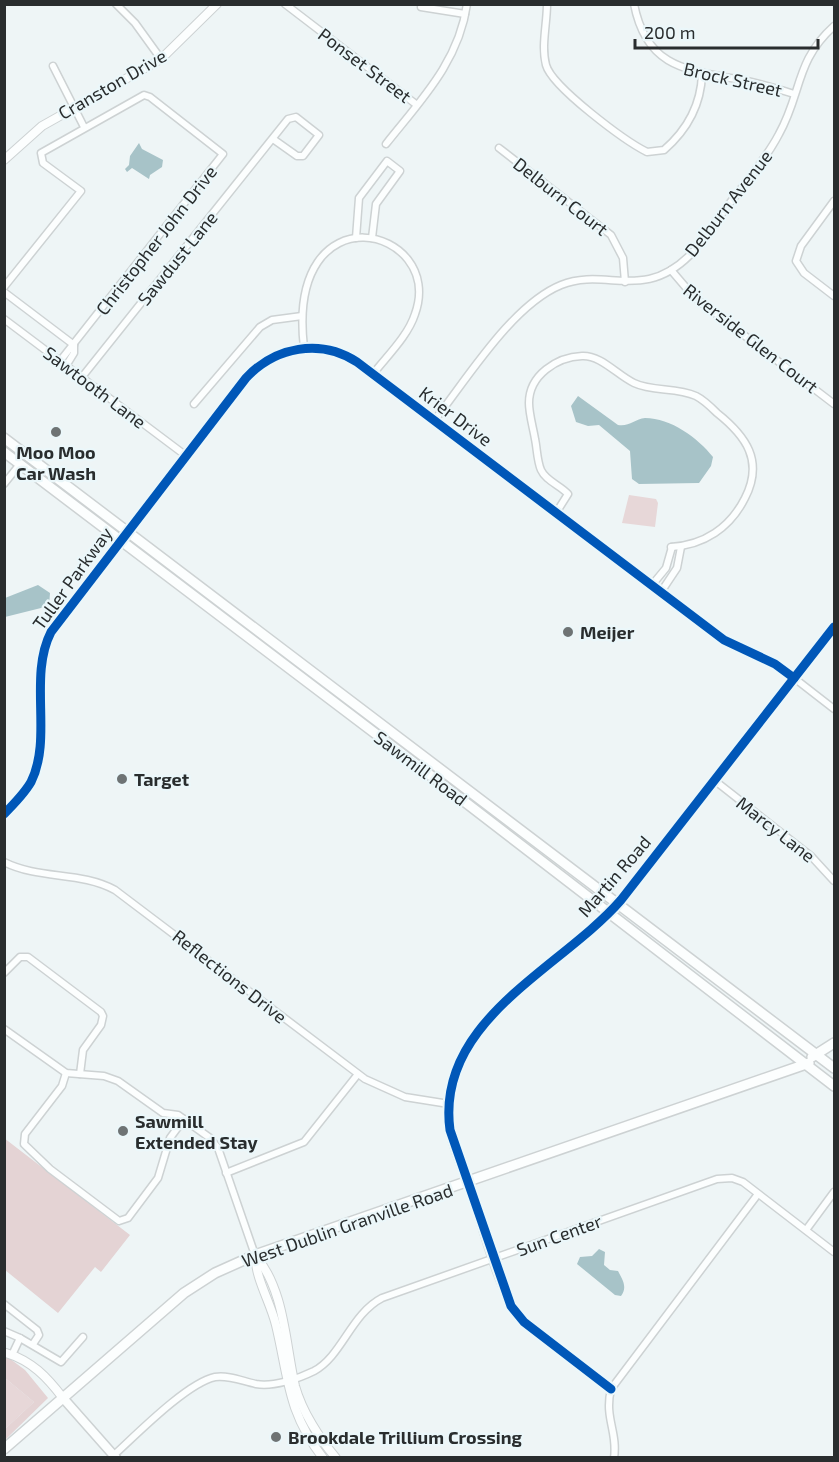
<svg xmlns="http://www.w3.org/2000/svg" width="839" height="1462" font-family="'Exo 2',sans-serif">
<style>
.green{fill:#e7d7d8}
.forest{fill:#e4d3d4}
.water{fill:#a7c3c8}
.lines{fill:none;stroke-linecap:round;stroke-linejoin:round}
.minor-casing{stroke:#cdd2d3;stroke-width:9}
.tertiary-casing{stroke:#cdd2d3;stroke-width:10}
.secondary-casing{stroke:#cdd2d3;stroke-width:11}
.primary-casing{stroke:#cdd2d3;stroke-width:12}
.minor{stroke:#fcfefe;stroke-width:6}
.tertiary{stroke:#fcfefe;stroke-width:8}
.secondary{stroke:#fcfefe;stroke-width:8}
.primary{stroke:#fcfefe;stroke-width:9}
.cycleway-casing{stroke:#ebf7fa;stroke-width:13}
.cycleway{stroke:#0057b8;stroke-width:9}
.poi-dot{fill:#6e7374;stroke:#ebf7fa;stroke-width:2}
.labels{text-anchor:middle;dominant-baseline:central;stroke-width:4.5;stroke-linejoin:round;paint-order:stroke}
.street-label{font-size:18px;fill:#292d2e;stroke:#ebf7fa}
.poi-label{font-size:18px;font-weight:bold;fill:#292d2e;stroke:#ebf7fa;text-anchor:start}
</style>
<rect width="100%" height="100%" fill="#eef5f6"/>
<!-- green -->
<g class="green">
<polygon points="629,495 656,499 658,503 655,527 622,523"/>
<polygon points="5,1378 34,1402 5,1429"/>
</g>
<!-- forest -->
<g class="forest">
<polygon points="4,1138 130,1235 101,1272 95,1267 58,1313 5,1270"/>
<polygon points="5,1355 25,1370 48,1398 5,1440 5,1429 34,1402 5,1378"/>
</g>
<!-- water -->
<g class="water">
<polygon points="139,143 142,149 163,160 162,167 150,175 149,179 132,168 127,172 125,169 129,165 130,156"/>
<path d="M578,396L618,425C629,427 635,419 645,418C671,418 698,438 713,457L711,466L699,483L639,484L632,479L630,451L599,425L588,426L576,422L571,406Z"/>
<polygon points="38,585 50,593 49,606 5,617 5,598"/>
<path d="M599,1249L605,1252L604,1265L610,1270L618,1271C622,1279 628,1287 621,1296L615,1295L577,1264L580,1257L592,1256Z"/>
</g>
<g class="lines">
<!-- minor casing -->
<g class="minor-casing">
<g id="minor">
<polyline points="116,4 135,23 161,59"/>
<polyline points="285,4 417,105"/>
<path d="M547,4C547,24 541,46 546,65C552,87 625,141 647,152L664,150C687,130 701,105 702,74"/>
<path d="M634,4C646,66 684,70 736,79C756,82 775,88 794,94"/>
<polyline points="421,7 465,14"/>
<polyline points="53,66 84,127"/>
<path d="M386,144C420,101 459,62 467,4"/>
<polyline points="499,148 611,235 623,258 625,282"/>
<polyline points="834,201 801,246 796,261 804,273 834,296"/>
<polyline points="356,238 359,198 387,161 400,171 376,204 372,238"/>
<polyline points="671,270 694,297 834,404"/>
<polyline points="4,287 81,191 43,163 41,153 144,95 150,97 223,154 60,361"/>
<polyline points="4,292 74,345"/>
<polyline points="4,319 185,455"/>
<path d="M304,348C285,186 446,227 415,314C408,336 387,356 373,374"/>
<polyline points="66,366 74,353 74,345"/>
<polyline points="82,377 288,119 296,117 319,135 303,156 297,156 273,139"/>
<polyline points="194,404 260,327 272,320 302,316"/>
<path d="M434,421C467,379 512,305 561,285C606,267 643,302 690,255C704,240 716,221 729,204C746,182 766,159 779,134C802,93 795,61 834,26"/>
<polyline points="4,484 20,464"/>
<path d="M556,513L568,494C560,485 546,481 541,470C537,461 537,448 535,439C533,427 529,414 529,403C529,375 557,357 582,356C601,355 617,375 634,383C653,392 676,387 696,396C704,400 711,407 717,413C746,436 764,461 745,498C730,528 704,545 671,547"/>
<polyline points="652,585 666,568 672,547"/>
<polyline points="661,592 677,568 681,547"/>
<polyline points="714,780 811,856 834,881"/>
<path d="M4,814C14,804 24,794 31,782C53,738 28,677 51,632L246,378C275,347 320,338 357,362L724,640L780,667L834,709"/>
<path d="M4,862C40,880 80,871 115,890L365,1079L405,1097L449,1104"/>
<polyline points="4,973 20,957 28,957 101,1012 103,1016 101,1025 83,1050 80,1074"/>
<polyline points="4,1029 66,1073 104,1076 118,1081 163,1113 178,1115 210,1138 218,1148 255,1255"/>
<polyline points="66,1073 62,1086 25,1134 24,1144 50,1169 119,1221 128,1218 158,1178 170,1138 184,1119"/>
<polyline points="226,1173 304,1142 358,1074"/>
<path d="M468,1183C480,1217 499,1299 524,1322L611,1389"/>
<polyline points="806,1230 834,1192"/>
<polyline points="4,1304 37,1330 39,1335 33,1344"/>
<polyline points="4,1331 20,1338"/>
<polyline points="12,1355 20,1338 61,1362 83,1337"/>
<path d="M114,1455C137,1434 187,1383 215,1377C229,1375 242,1381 256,1384C273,1387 298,1379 314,1371C342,1356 351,1314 382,1298L717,1179L732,1178L743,1182L834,1252"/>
<path d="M614,1458C618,1432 604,1418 611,1389L758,1194"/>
</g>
</g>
<!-- tertiary casing -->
<g class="tertiary-casing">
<g id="tertiary">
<polyline points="4,160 42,126 161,59 217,4"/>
<path d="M468,1183C461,1165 452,1145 449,1126C438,1024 559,967 617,904L834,627"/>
<path d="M255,1255C285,1290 285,1343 295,1386C302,1411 319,1438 336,1458"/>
<path d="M255,1255C256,1280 270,1301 276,1325C289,1379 287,1411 323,1458"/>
<path d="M6,1353C32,1361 47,1377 63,1398"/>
</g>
</g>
<!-- secondary casing -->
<g class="secondary-casing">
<polyline id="secondary" points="63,1398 116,1458"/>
</g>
<!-- primary casing -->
<g class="primary-casing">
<g id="primary">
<polyline points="4,438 834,1068"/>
<polyline points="4,452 413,762 834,1086"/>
<polyline points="812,1057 834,1043"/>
<polyline points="4,1449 184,1293 215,1273 255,1255 809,1063"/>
</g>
</g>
<!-- minor -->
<use href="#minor" class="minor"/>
<!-- tertiary -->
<use href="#tertiary" class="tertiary"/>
<!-- secondary -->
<use href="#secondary" class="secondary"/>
<!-- primary -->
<use href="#primary" class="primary"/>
<!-- cycleway casing -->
<g class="cycleway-casing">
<g id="cycleway">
<path d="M4,814C14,804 24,794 31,782C53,738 28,677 51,632L246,378C275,347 320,338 357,362L724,640L775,664L794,678"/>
<path d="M611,1389L524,1322L511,1306L450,1130C435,1020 561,969 621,900L834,627"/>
</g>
</g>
<!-- cycleway -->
<use href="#cycleway" class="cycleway"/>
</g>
<!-- markers -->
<g class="poi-dot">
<circle cx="56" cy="432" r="6"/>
<circle cx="568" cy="632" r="6"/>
<circle cx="122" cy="779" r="6"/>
<circle cx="123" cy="1131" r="6"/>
<circle cx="276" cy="1437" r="6"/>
</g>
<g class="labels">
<!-- street labels -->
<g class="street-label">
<text transform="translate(365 65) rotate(37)">Ponset Street</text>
<text transform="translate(733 79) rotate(13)">Brock Street</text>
<text transform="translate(112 84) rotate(-30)">Cranston Drive</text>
<text transform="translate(561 196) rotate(38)">Delburn Court</text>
<text transform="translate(728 203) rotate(-52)">Delburn Avenue</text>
<text transform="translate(156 240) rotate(-52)">Christopher John Drive</text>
<text transform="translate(177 258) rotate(-51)">Sawdust Lane</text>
<text transform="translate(751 338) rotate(38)">Riverside Glen Court</text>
<text transform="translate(95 387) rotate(37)">Sawtooth Lane</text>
<text transform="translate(456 416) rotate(37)">Krier Drive</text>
<text transform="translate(72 578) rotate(-54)">Tuller Parkway</text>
<text transform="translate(421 768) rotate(37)">Sawmill Road</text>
<text transform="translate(776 829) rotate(38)">Marcy Lane</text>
<text transform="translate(614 876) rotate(-49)">Martin Road</text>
<text transform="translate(230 976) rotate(38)">Reflections Drive</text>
<text transform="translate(347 1225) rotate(-19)">West Dublin Granville Road</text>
<text transform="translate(559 1235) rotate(-20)">Sun Center</text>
</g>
<!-- poi labels -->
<g class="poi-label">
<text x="56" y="452" text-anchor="middle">Moo Moo<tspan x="56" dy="21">Car Wash</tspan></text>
<text x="580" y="632">Meijer</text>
<text x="134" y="779">Target</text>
<text x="135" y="1121">Sawmill<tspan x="135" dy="21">Extended Stay</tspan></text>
<text x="288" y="1437">Brookdale Trillium Crossing</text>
</g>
</g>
<!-- border -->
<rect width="839" height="1462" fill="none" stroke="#292d2e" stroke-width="12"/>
<!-- scale -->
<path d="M635 39v9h183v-9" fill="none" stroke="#292d2e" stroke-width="3"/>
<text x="644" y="39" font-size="18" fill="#292d2e" stroke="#ebf7fa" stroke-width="4.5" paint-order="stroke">200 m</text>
</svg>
